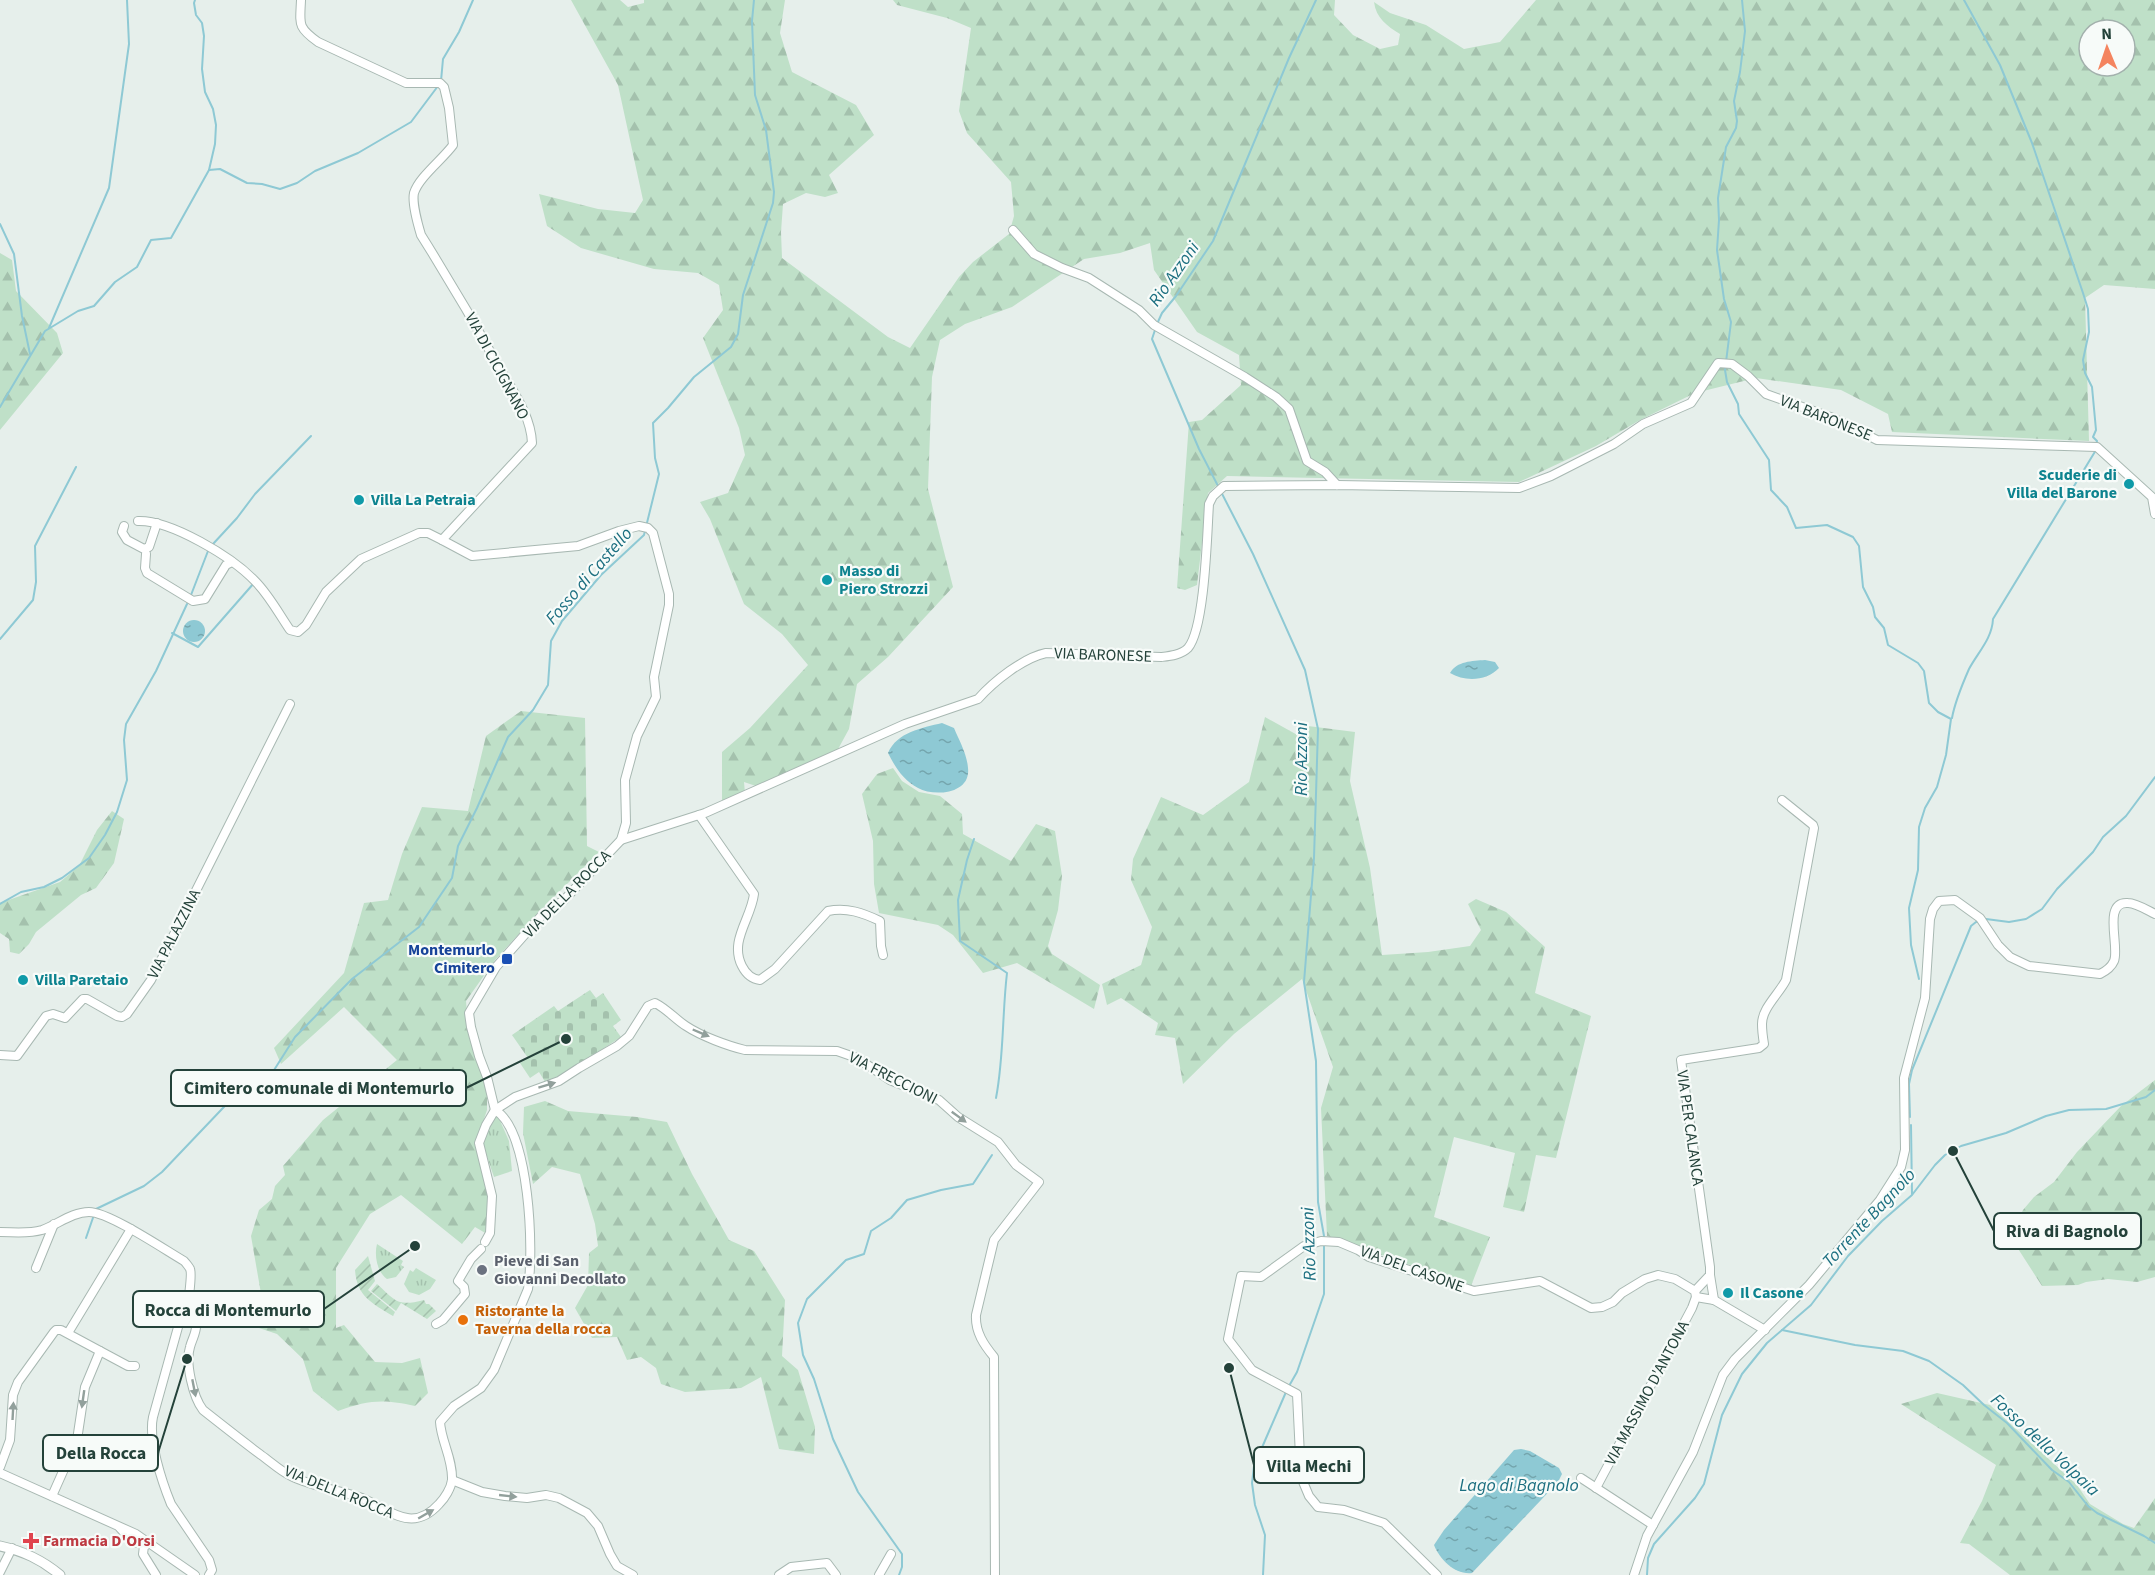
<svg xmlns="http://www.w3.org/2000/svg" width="2155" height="1575" font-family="'Source Sans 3',sans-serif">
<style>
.grass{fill:url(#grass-tufts)}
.forest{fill:url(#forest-firs);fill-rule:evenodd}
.cemetery{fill:url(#cemetery-stones)}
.garden{fill:url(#garden-furrows)}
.water{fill:url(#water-ripples)}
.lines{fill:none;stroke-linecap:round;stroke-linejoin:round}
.stream{stroke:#8ec9d4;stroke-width:2}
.minor-casing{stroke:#a8b8b2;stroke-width:10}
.tertiary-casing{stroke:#a8b8b2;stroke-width:11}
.minor{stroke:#fff;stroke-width:8}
.tertiary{stroke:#fff;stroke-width:9}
.oneway{fill:#92a09c}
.culture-dot{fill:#0f9aa8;stroke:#f7fbf9;stroke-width:2}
.transit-dot{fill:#1a4fb4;stroke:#f7fbf9;stroke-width:2}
.worship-dot{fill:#6b7280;stroke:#f7fbf9;stroke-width:2}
.food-dot{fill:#e8710a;stroke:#f7fbf9;stroke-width:2}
.health-dot{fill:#e0444e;stroke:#f7fbf9;stroke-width:2}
.labels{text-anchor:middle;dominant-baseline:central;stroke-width:4.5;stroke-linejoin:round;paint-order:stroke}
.street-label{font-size:16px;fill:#24423a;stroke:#f7fbf9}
.culture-label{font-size:16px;font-weight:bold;fill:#0d838f;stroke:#f7fbf9;text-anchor:start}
.transit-label{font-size:16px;font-weight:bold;fill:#164399;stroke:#f7fbf9;text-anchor:end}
.worship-label{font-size:16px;font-weight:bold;fill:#5b616d;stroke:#f7fbf9;text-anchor:start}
.food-label{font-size:16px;font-weight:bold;fill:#c56008;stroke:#f7fbf9;text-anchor:start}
.health-label{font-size:16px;font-weight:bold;fill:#be3a42;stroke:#f7fbf9;text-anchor:start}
.water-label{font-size:18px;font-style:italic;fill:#1c6f80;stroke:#f7fbf9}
.leader{fill:none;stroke:#24423a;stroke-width:2}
.callout-dot{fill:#24423a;stroke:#f7fbf9;stroke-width:2}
.callout{fill:#f7fbf9;stroke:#24423a;stroke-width:2}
.callout-label{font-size:18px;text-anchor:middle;font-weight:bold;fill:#24423a}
</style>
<defs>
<pattern id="grass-tufts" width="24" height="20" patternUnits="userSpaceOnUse" patternTransform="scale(1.5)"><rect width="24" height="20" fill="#bfe0c8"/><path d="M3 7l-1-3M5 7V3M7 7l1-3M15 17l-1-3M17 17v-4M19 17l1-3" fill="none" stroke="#a4c1ad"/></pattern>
<pattern id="forest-firs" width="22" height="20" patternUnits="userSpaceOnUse" patternTransform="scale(1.5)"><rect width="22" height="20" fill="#bfe0c8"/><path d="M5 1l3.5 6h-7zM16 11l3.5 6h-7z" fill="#a4c1ad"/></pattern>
<pattern id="cemetery-stones" width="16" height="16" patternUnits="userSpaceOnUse" patternTransform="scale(1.5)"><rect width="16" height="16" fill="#bfe0c8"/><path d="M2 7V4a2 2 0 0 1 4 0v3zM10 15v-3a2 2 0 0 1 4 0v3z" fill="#a4c1ad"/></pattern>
<pattern id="garden-furrows" width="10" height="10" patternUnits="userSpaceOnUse" patternTransform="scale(1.5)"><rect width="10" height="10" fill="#bfe0c8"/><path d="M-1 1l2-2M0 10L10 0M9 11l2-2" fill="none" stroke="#a4c1ad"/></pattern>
<pattern id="water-ripples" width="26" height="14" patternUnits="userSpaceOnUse" patternTransform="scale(1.5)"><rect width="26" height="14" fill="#8ec9d4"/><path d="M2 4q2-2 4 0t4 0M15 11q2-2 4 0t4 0" fill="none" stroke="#74a5ad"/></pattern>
</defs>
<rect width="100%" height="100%" fill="#e6efeb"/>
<!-- grass -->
<g class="grass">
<polygon points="495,1116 498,1116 509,1141 512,1171 494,1177 482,1142"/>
<path d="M377,1244L403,1261L401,1265L404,1267L396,1277L387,1279C377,1272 374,1255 377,1244Z"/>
<polygon points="416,1268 436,1280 430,1289 419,1295 409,1292 404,1284 410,1270 413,1272"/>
</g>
<!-- forest -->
<g class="forest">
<path d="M571,0H620L628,7L644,3V0H785L780,33L792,72L856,105L874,135L829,175L838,193L825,197L806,193L783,204L781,232L782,258L888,337L910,348L959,277L973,262L1009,234L1014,216L1011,182L967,133L959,111L971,28L947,18L897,5L893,0H1335L1334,15L1353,35L1380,49L1398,45L1400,34C1387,26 1376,18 1374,2L1390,13L1426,25L1464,49L1500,42L1536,0H2155V289L2104,285L2085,298L2089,441L1892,432L1888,414L1841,390L1756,378L1695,393L1640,420L1596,446L1519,482L1227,476L1208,493L1197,585L1185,590L1177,588L1189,422L1202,420L1241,385L1239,355L1197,332L1154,270L1150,243L1120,253L1084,259L1012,307L965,324L940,340L932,377L928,489L953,587L888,657L857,684L849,729L837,751L759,787L744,782L745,793L722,803V752L750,728L808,665L782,634L744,604L710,519L700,502L728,493L745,455L739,428L703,338L723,310L719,285L698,273L654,269L581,248L547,226L539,194L598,209L635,213L643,200L618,85ZM2089,30H2125V66H2089Z"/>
<polygon points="0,253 12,260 16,291 57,333 63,353 0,430"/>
<path d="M521,711L585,718L587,846L599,852L537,914L495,960L466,1001L469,1037L484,1079L487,1096V1110L475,1146L486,1183L490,1209L487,1234L475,1227L462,1244L401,1195L370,1214L336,1268V1328L344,1325L375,1362L402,1363L420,1358L428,1393L415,1406C384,1399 368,1400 338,1411L313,1391L303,1359L277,1334L259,1328L263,1305L251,1236L259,1210L272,1199L275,1186L285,1175L283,1166L323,1120L397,1060L344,1007L281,1064L274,1048L344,973L364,903L388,900L402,854L422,807L468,811L486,736Z"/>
<polygon points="1265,717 1301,737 1308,726 1355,732 1350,781 1370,868 1382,955 1428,952 1470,946 1481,930 1468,904 1476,899 1506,912 1545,947 1535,993 1591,1016 1556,1158 1536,1155 1524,1212 1503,1207 1515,1153 1454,1137 1434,1217 1490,1237 1471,1286 1327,1236 1321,1108 1333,1067 1302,979 1234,1034 1183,1084 1175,1038 1155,1035 1158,1023 1121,998 1107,1005 1102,984 1141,965 1152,927 1131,880 1133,859 1161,797 1203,815 1249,782"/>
<polygon points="893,768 902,781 919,792 940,796 962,814 963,834 1011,861 1036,824 1055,831 1062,876 1058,910 1048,946 1052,954 1100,985 1094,1009 1017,963 983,973 953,935 938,925 879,913 874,884 873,841 862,794 877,774"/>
<polygon points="112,811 124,819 114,863 96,888 81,895 36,932 29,944 19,954 10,952 9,939 0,933 0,903 60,882 79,866 97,830"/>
<polygon points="2155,1080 2155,1277 2137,1282 2108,1279 2086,1282 2078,1285 2042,1286 2015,1244 2012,1233 2023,1210 2034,1197 2054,1182 2077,1152 2121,1106"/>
<polygon points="545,1101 568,1111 637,1117 667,1122 692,1174 729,1240 754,1251 785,1300 782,1356 798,1370 815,1427 814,1454 779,1449 761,1377 741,1388 685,1392 661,1384 656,1368 641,1357 627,1360 617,1337 592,1338 575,1308 588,1285 589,1253 598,1246 595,1224 580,1174 552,1167 533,1184 523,1133 524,1107"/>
<polygon points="1937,1393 1990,1405 2077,1485 2090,1504 2123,1524 2134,1528 2155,1498 2155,1575 2010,1575 1969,1544 1960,1543 1982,1501 1996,1465 1901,1404"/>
</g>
<!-- cemetery -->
<polygon class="cemetery" points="590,990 596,998 603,993 621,1020 613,1026 621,1037 547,1085 539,1072 530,1078 520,1063 528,1058 512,1035 554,1006 558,1011"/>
<!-- garden -->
<g class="garden">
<path d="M368,1256L375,1281L368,1290L395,1312L393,1316C372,1303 357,1297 355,1270Z"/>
<path d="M377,1284C396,1301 397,1307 424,1300L426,1304H429L436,1311L427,1319L401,1303L396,1311L371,1291Z"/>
</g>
<!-- water -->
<g class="water">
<circle cx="194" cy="631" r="11"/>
<path d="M1485,660L1495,662L1499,668C1487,681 1465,682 1450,673C1457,661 1472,661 1485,660Z"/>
<path d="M942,723L954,728C959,740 967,754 968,768C971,794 934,797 918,788C903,780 895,767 888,753C897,732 922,728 942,723Z"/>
<path d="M1521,1449L1530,1451L1559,1468L1562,1474L1558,1482L1472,1573C1455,1575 1440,1560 1434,1545L1444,1530L1514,1450Z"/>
</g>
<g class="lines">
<!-- stream -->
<g class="stream">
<polyline points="1742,0 1745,31 1740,72 1734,101 1737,121 1736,128 1726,147 1718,198 1719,220 1717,250 1724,299 1731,322 1725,370 1727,382 1738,404 1739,414 1769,460 1771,490 1787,507 1796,528 1827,525 1853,537 1859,546 1863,587 1873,607 1875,617 1884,628 1888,645 1918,663 1924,671 1929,703 1938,712 1951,719 1946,755 1937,787 1925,808 1919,827 1918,870 1909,908 1911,945 1919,979"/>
<polyline points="1964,0 2000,65 2032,143 2083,293 2088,309 2089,332 2083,360 2085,373 2092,387 2096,430 2093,437 2097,441 2096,445"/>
<polyline points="441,81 443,59 459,32 473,0"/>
<polyline points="209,170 220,169 247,183 262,184 280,189 297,183 315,171 358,153 411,122 438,86"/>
<polyline points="0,224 14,254 22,316 30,354"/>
<polyline points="1157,324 1162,313 1176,296 1213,241 1289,58 1316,0"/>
<polyline points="49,328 109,188 129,44 127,0"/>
<polyline points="1155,330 1152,339 1199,449 1253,554 1305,670 1318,729 1314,858 1304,982 1316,1061 1318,1202 1324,1236 1324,1294 1297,1372 1289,1386"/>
<polyline points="0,407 45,331 78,311 94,306 115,282 137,267 151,240 171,238 209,170 215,144 216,125 213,109 205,92 202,69 204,36 202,23 196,15 194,3 195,0"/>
<polyline points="213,544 237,518 255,494 311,436"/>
<polyline points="191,595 208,551"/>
<polyline points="172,633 198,647 254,583"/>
<polyline points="0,639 33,600 36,582 35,546 76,467"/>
<path d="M1952,718C1955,701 1962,685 1969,669C1978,652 1992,639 1993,619L2096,450"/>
<path d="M974,839L967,860L958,900L960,941L1007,973C1002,1015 1004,1057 996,1098"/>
<polyline points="0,904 21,892 44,887 62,878 89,858 105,835 117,812 127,780 124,740 126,724 156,671 187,604"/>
<polyline points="1910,1117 1909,1084 1912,1070 1971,926 1976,922 1986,919 2009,922 2026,919 2042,909 2057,889 2093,852 2103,837 2126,816 2155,777"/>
<polyline points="1911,1125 1912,1194"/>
<polyline points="86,1238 96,1209 144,1186 162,1172 242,1088 269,1078 295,1037 352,979 419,927 452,878 458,846 477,808 508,737 533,710 548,685 551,641 562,621 601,575 644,535 659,474 655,458 653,423 668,408 694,377 731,347 738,334 743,295 773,203 774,192 766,130 755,95 752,21 754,0"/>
<polyline points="1782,1330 1855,1345 1903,1351 1929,1361 1963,1385 1984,1405 2007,1423 2052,1470 2069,1482 2088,1506 2097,1513 2144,1536 2155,1543"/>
<polyline points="899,1575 902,1567 902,1554 858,1492 833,1439 814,1379 803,1355 798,1323 807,1299 846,1260 864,1254 871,1231 891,1218 907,1200 941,1190 973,1184 992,1155"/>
<polyline points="1263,1575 1265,1535 1255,1505 1252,1483 1254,1466 1286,1392"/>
<polyline points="1647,1575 1648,1558 1654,1544 1695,1498 1704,1484 1722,1415 1742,1374 1767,1343 1811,1305 1848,1256 1882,1221 1912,1195 1935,1165 1945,1155 1961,1146 2006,1133 2046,1116 2069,1110 2106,1109 2146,1097 2155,1090"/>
</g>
<!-- minor casing -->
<g class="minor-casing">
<g id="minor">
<polyline points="1013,230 1034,254 1062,268 1089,278 1139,310 1154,325 1245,377 1276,397 1289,409 1307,461 1325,472 1337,485"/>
<path d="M138,521C171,520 232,557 255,581C269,595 279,614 290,630L298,632L306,625L326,592L361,559L419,533H428L442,540"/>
<polyline points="124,526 122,532 127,540 144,549 149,547 157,523"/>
<polyline points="146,554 145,568 147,573 193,601 205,599 226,565 232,562"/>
<path d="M699,815L754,894C751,919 729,941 742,966C746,974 752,979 760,980L775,969L828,911C847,907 863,913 880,921L881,946L883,955"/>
<path d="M621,840L705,813L905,724L978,699C994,681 1023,658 1046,653L1161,657C1170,656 1181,655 1188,648C1205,628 1207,534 1209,504L1213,496L1224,486L1337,485L1519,488L1551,476L1614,444L1643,424L1691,403L1718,363L1732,364L1748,376L1766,394L1833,418L1877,440L2097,447L2152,497L2155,514"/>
<polyline points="0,1055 17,1056 46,1016 53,1014 65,1018 83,999 87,999 117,1016 122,1017 127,1014 151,980 290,704"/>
<path d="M0,1232C14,1232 28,1234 42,1230C57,1225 72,1212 89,1212C109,1212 165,1250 184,1261C185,1262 190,1268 190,1269C193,1275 187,1302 188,1313"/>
<path d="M485,1242L490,1233L492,1196L479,1143L486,1125L495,1110L515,1097L559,1081L579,1068L617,1046L629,1036L648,1006L655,1003C667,1009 675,1019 686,1026C701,1036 728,1046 745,1050L837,1051L857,1058L890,1080L939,1100L958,1117L998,1142L1016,1165L1039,1182L994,1240L976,1315C975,1332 984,1345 994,1357L995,1575"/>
<polyline points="36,1268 54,1224"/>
<polyline points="1710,1275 1714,1300"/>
<path d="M1695,1291L1710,1275V1267L1681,1060L1759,1048L1764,1044C1763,1038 1762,1030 1762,1024C1762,1008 1779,994 1786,980L1814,828L1813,825L1782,800"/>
<path d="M188,1313C192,1316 196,1319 196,1324C197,1332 192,1339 190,1347C185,1363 193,1397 203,1410C222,1425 241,1440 261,1455C271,1462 280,1471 291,1476C313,1487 339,1490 362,1498C390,1510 412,1534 439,1504C445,1498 451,1488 452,1480C453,1459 441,1441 440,1422L454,1406L481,1388L494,1370L528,1289C534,1252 530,1130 495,1110L487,1077L479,1056L471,1027L469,1013L496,967L543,914L564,900L621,840L626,823L625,780L637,736L656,697L654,677L669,605V594L653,533L648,528L639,526L619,531L578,546L472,556L442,540L532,443C531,415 512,390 499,367C474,322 448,278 421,235C418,225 412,202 414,193C419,177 443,159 453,145L449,108L444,87L440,83H406L318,42C297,27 300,24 301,0"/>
<path d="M188,1313L180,1320L153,1417C148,1440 162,1482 171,1504L209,1560L212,1570L209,1575"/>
<polyline points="436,1324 443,1320 465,1294 464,1287 458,1281 471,1259 481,1249"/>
<polyline points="68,1333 131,1229"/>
<polyline points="100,1351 128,1366 135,1366"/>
<polyline points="0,1467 10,1440 13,1395 18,1382 54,1332 56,1330 61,1330 100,1351 85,1387 77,1440 52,1496"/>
<polyline points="0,1473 136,1534 195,1575"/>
<polyline points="1581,1478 1653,1525"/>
<polyline points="452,1480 482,1492 505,1496 527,1498 546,1495 559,1498 587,1513 598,1526 610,1554 617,1566 633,1575"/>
<polyline points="1596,1488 1692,1308 1696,1297"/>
<polyline points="120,1528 133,1542 146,1545"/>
<polyline points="150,1542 144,1546 143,1554 156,1575"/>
<polyline points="0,1572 12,1548"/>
<polyline points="779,1575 791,1567 827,1563 836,1575"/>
<polyline points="879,1575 891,1554"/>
<polyline points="1437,1575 1384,1523 1344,1510 1318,1507 1309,1496 1301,1477 1297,1394 1252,1370 1228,1339 1241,1276 1261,1277 1304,1246 1321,1241 1339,1242 1358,1250 1369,1257 1474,1291 1540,1281 1591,1308 1602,1307 1613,1302 1622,1293 1645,1279 1658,1275 1675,1279 1695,1291 1696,1297 1714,1300 1765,1330"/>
<path d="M1634,1575L1647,1536L1693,1452L1723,1375L1735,1359L1809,1285L1880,1200L1901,1167L1905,1150L1904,1078L1925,998L1930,919L1933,909L1939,901L1955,900L1980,918L1998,945L2010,957L2029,966L2100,974C2106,971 2111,968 2114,961C2120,947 2102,901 2128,903C2136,903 2147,910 2155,914"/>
</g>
</g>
<!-- tertiary casing -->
<g class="tertiary-casing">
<path id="tertiary" d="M0,1546C23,1551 41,1559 60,1575"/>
</g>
<!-- minor -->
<use href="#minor" class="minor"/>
<!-- tertiary -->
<use href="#tertiary" class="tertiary"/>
</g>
<!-- one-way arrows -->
<defs><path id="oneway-solid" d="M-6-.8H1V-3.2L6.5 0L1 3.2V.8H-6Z" transform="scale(1.5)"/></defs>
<g class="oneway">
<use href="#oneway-solid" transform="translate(701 1033) rotate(23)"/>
<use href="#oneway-solid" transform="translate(547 1085) rotate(-17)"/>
<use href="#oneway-solid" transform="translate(959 1117) rotate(36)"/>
<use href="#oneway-solid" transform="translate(194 1388) rotate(79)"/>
<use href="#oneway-solid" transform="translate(83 1399) rotate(98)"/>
<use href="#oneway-solid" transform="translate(13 1411) rotate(-87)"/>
<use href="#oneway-solid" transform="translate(508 1496) rotate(6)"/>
<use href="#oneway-solid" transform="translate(426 1514) rotate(-30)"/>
</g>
<!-- markers -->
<g class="culture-dot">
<circle cx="2129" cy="484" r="6"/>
<circle cx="359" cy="500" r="6"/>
<circle cx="827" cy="580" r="6"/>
<circle cx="23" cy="980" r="6"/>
<circle cx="1728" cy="1293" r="6"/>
</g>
<rect class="transit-dot" x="501" y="953" width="12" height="12" rx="3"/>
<circle class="worship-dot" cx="482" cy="1270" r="6"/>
<circle class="food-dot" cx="463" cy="1320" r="6"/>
<path class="health-dot" d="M28 1532h6v6h6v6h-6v6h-6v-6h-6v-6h6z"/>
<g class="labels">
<!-- street labels -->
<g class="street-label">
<text transform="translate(497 366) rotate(62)">VIA DI CICIGNANO</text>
<text transform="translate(1826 418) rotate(22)">VIA BARONESE</text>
<text transform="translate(1103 655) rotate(2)">VIA BARONESE</text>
<text transform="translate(567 894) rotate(-45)">VIA DELLA ROCCA</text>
<text transform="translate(174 934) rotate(-63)">VIA PALAZZINA</text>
<text transform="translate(893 1078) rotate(27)">VIA FRECCIONI</text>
<text transform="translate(1690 1128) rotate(82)">VIA PER CALANCA</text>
<text transform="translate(1412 1269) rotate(20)">VIA DEL CASONE</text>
<text transform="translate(1647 1393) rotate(-62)">VIA MASSIMO D'ANTONA</text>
<text transform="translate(339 1492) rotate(22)">VIA DELLA ROCCA</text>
</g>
<!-- culture labels -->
<g class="culture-label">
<text x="2117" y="475" text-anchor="end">Scuderie di<tspan x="2117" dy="18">Villa del Barone</tspan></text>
<text x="371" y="500">Villa La Petraia</text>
<text x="839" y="571">Masso di<tspan x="839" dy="18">Piero Strozzi</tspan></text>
<text x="35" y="980">Villa Paretaio</text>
<text x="1740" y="1293">Il Casone</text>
</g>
<!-- transit labels -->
<g class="transit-label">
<text x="495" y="950">Montemurlo<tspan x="495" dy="18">Cimitero</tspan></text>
</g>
<!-- worship labels -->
<g class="worship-label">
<text x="494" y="1261">Pieve di San<tspan x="494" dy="18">Giovanni Decollato</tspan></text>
</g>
<!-- food labels -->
<g class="food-label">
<text x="475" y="1311">Ristorante la<tspan x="475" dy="18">Taverna della rocca</tspan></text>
</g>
<!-- health labels -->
<g class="health-label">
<text x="43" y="1541">Farmacia D'Orsi</text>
</g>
<!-- water labels -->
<g class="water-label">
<text transform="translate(1174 274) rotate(-55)">Rio Azzoni</text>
<text transform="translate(589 576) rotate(-49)">Fosso di Castello</text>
<text transform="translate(1301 759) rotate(-90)">Rio Azzoni</text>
<text transform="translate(1869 1218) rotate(-47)">Torrente Bagnolo</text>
<text transform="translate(1309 1244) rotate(-92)">Rio Azzoni</text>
<text transform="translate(2045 1445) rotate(43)">Fosso della Volpaia</text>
<text x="1519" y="1485">Lago di Bagnolo</text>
</g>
</g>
<!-- callouts -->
<path class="leader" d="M566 1039L466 1088M1953 1151L1994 1231M415 1246L324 1309M187 1359L158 1453M1229 1368L1254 1465"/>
<g class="callout-dot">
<circle cx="566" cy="1039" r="6"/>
<circle cx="1953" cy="1151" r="6"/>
<circle cx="415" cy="1246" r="6"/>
<circle cx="187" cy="1359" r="6"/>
<circle cx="1229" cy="1368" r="6"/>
</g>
<g class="callout">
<rect x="171" y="1070" width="295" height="36" rx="6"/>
<rect x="1994" y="1213" width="147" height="36" rx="6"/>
<rect x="133" y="1291" width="191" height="36" rx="6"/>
<rect x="43" y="1435" width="115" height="36" rx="6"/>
<rect x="1254" y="1447" width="110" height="36" rx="6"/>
</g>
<g class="callout-label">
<text x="319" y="1094">Cimitero comunale di Montemurlo</text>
<text x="2067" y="1237">Riva di Bagnolo</text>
<text x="228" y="1316">Rocca di Montemurlo</text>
<text x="101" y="1459">Della Rocca</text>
<text x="1309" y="1472">Villa Mechi</text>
</g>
<!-- north arrow -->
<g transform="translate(2107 48) rotate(358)"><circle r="28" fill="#f7fbf9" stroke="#a3b1ad" stroke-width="1.5"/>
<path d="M0-4.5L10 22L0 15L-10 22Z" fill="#f4845f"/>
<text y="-9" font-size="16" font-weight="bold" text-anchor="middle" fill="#24423a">N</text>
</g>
</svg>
